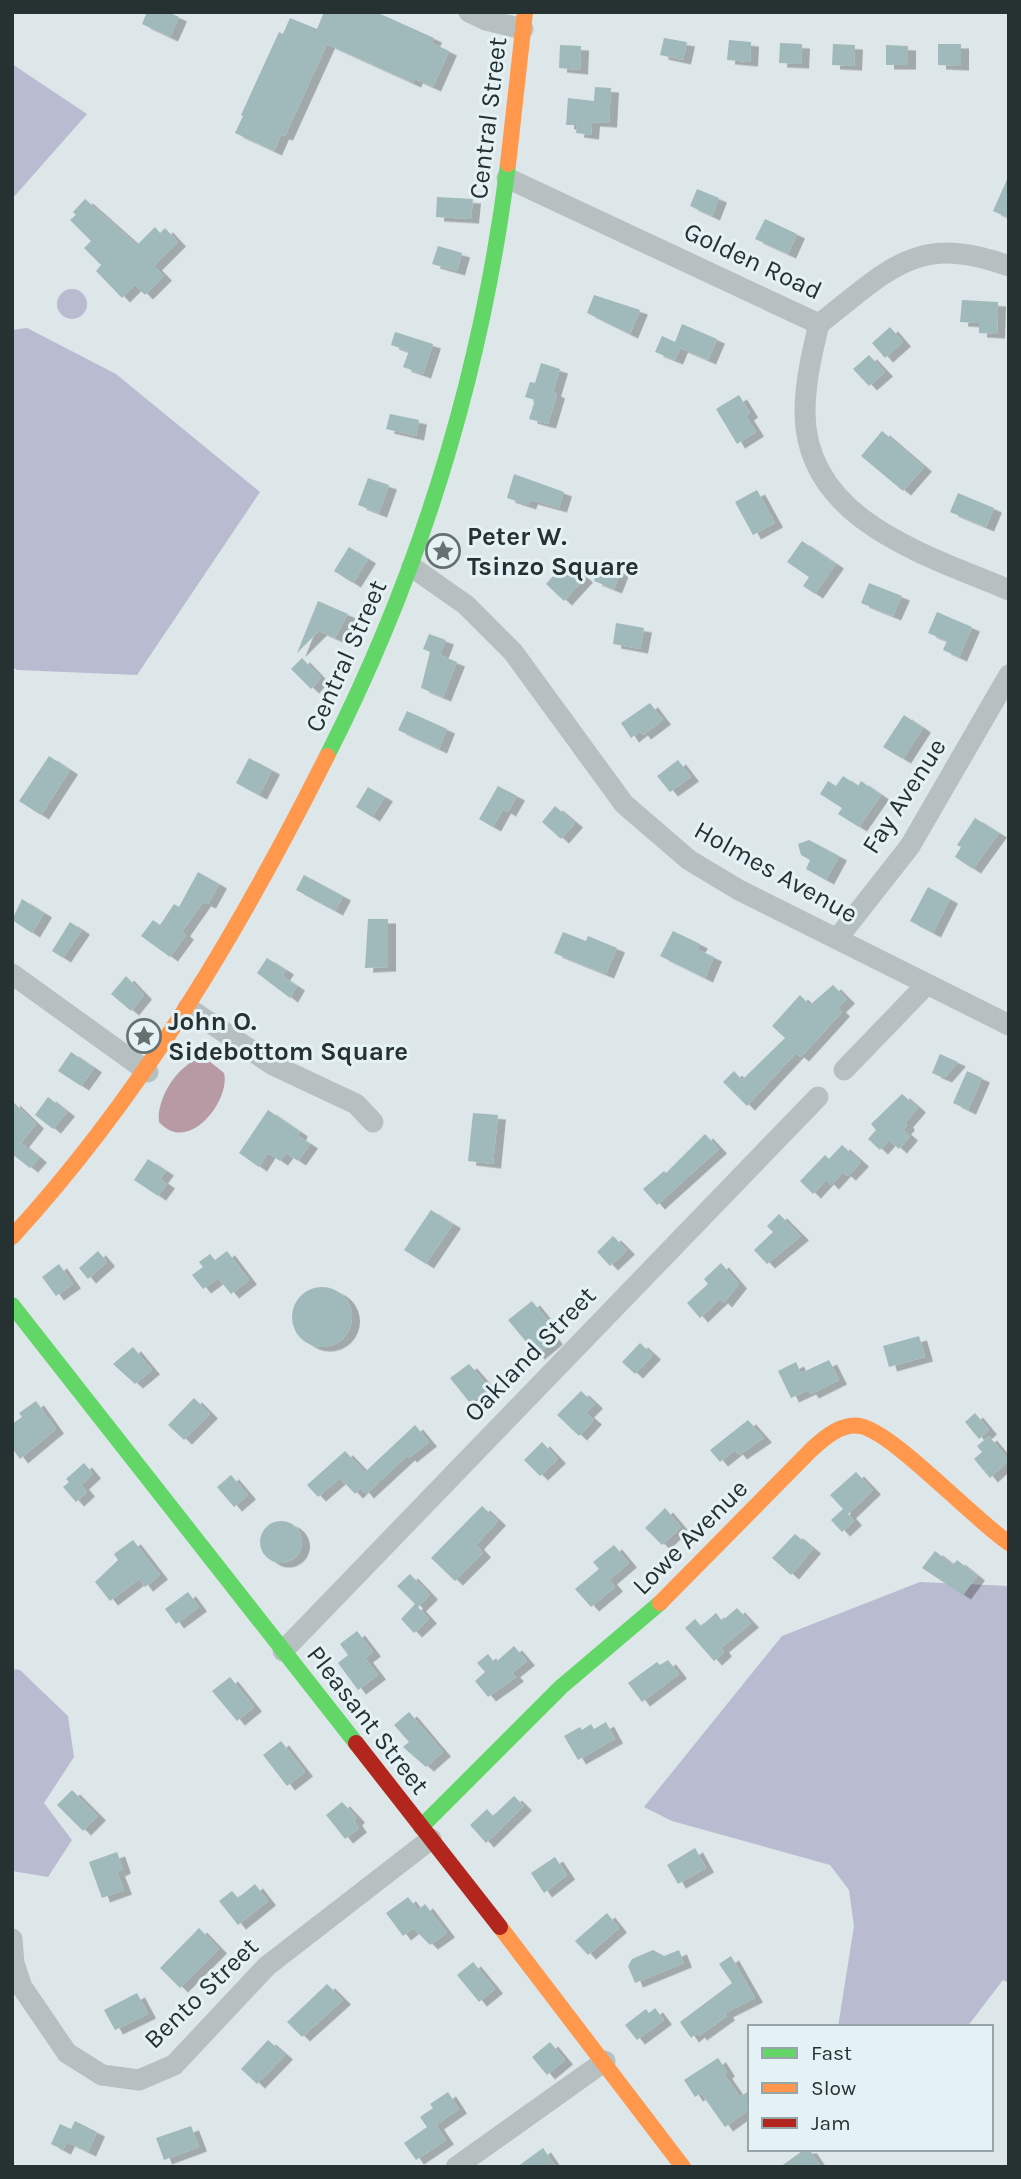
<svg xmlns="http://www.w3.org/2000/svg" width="1021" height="2179" font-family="Karla,sans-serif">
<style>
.green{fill:#b9bcd0}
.water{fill:#b89aa4}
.building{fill:#a0b9ba;filter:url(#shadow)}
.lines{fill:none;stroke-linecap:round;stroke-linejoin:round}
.street{stroke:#b7c0c1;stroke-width:21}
.fast{stroke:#63d668;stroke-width:16}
.slow{stroke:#ff974d;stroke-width:16}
.jam{stroke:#b3261e;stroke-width:16}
.labels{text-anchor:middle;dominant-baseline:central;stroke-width:6;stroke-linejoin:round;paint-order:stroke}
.street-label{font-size:26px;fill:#263131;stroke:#e4f2f6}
.poi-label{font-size:26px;font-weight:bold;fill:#263131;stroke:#e4f2f6;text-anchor:start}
</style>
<defs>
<filter id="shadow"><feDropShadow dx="8" dy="4.5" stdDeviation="0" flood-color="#0004"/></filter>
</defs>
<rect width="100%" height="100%" fill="#dde6e9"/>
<!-- green -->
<g class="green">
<polygon points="12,64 87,114 12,199"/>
<circle cx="72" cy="304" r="15"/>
<polygon points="27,328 116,374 260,492 137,675 17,670 12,667 12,330"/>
<polygon points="920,1582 1009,1586 1009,1983 1003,1980 967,2027 838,2027 854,1926 849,1890 830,1865 672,1821 644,1807 782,1636"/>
<polygon points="12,1669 20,1670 68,1716 74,1757 44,1803 72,1840 48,1877 12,1871"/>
</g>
<!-- water -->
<path class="water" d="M198,1059L209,1061L224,1073C231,1099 189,1156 159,1122C156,1100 176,1067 198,1059Z"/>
<!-- building -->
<g class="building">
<polygon points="147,12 168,12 179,17 170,37 142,24"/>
<polygon points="324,12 376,12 434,38 432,43 449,51 433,87 415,79 413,83 327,44 285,136 281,135 274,151 235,133 243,116 241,115 279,32 283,34 290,18 317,29"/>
<polygon points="664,38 687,42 683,60 660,55"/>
<polygon points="729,40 751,42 750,62 727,60"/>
<polygon points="780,43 802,44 801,64 779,63"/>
<polygon points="833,44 855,45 854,66 832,65"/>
<polygon points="938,44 961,44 961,66 938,65"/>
<polygon points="560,45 581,46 580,70 559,68"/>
<polygon points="886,45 908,46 908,65 886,65"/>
<polygon points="595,87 611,88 609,123 592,122 591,135 576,133 577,125 566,125 568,98 594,101"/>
<polygon points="1009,175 1009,218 993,211"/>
<polygon points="697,189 719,198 712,216 690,206"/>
<polygon points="437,197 473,199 471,219 436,217"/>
<polygon points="85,199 137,245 155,227 160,233 165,228 178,242 154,266 164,276 145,295 135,285 122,298 96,271 101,265 84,248 91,241 70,220 76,215 73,212"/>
<polygon points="765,219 797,234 788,254 755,239"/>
<polygon points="438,246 462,253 457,271 432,264"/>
<polygon points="594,295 640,310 630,334 587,313"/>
<polygon points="962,300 998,302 997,334 979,333 979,323 960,322"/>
<polygon points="682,324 717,339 708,360 680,348 675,360 655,352 662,336 675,342"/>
<polygon points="890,327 903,342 885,358 872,343"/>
<polygon points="395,332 433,344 423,374 403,367 409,351 391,345"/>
<polygon points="869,355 885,372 869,386 853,369"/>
<polygon points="541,363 560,369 553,392 557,394 548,424 529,419 535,400 525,397 530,382 535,383"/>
<polygon points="739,395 750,413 746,416 756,432 737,444 716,409"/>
<polygon points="390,414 419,420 416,436 386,429"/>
<polygon points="882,431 924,467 903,491 861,456"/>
<polygon points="514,474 564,492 559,508 530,500 528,505 507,498"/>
<polygon points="368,478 389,485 379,513 358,505"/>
<polygon points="757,490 775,523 753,535 735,502"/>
<polygon points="958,493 994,508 986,527 950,512"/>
<polygon points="802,541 836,564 815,594 803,586 809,577 787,562"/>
<polygon points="349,547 368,559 353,583 334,571"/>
<polygon points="566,561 585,578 564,601 546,584"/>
<polygon points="600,564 621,571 614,589 594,581"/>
<polygon points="869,583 902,596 893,616 861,603"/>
<polygon points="318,601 348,614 335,638 319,631 297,653"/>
<polygon points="937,612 972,627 959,657 943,650 947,641 928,633"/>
<polygon points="616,623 644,628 640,649 613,644"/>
<polygon points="429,634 446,640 440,655 457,662 443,697 421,688 430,652 423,649"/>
<polygon points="302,658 321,678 311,689 291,669"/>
<polygon points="650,703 663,720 643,735 640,731 631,738 621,723"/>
<polygon points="407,711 447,729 439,749 398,730"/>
<polygon points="904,715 923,728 903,759 883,747"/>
<polygon points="49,756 70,770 41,815 19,801"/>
<polygon points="249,758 272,770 259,795 236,783"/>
<polygon points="678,760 691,777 670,792 657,776"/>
<polygon points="843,776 858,786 861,781 881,795 859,827 838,814 842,808 820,794 828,781 836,786"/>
<polygon points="498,786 517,796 508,812 503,809 493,827 479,819"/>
<polygon points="368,787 385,797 372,817 356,807"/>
<polygon points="555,806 575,823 561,839 542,822"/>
<polygon points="975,818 999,833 973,869 955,857 961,847 957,845"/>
<polygon points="809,840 839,856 826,880 806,869 810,860 801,855 798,844"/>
<polygon points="198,872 219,884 208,904 203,902 182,932 186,935 170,957 141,936 153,920 160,925 174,904 179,907"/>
<polygon points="304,875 343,896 335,911 296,890"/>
<polygon points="928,887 950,899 933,933 910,921"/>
<polygon points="22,899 44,913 32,933 12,920"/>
<polygon points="368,919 388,919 388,967 365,968"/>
<polygon points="70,922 82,930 63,958 52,951"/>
<polygon points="673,931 700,944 697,949 714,957 705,978 660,956"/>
<polygon points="563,932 586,941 588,936 617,948 606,974 554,953"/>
<polygon points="267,958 286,970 282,976 297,986 290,998 257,973"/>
<polygon points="126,976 144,995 131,1011 111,994"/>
<polygon points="833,985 847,999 838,1008 842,1012 801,1057 796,1053 747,1106 723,1082 734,1071 742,1080 785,1038 772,1026 800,995 810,1005"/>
<polygon points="71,1052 94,1068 81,1086 58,1071"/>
<polygon points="940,1054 958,1062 944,1078 932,1073"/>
<polygon points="967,1071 982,1078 968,1110 953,1103"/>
<polygon points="902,1094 918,1108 905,1123 907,1126 903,1130 910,1136 899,1149 889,1140 880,1150 868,1139 876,1130 871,1124"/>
<polygon points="48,1097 67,1112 53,1129 35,1115"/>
<polygon points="12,1101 36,1124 21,1143 39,1158 30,1168 12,1154"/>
<polygon points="268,1110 300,1132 298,1136 310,1144 298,1161 286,1153 280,1161 268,1153 259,1167 239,1153"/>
<polygon points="473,1113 498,1115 493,1164 468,1161"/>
<polygon points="705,1134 719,1149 657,1205 643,1189 664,1171 666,1173"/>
<polygon points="842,1145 861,1162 848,1176 843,1172 831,1185 826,1180 813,1194 800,1181 825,1155 829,1159"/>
<polygon points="148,1159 166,1171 160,1179 167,1184 158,1196 134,1180"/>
<polygon points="431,1210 453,1224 426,1264 404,1250"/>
<polygon points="779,1214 801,1236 767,1264 754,1250 773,1232 767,1226"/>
<polygon points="613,1236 627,1250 610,1266 597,1252"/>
<polygon points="98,1251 107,1262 88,1279 79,1268"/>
<polygon points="227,1251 249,1280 231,1294 218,1278 203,1289 192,1275 203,1267 199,1262 210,1254 215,1260"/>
<polygon points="721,1263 739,1284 724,1303 720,1299 700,1318 687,1303 708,1284 704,1279"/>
<polygon points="59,1264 73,1284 56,1296 42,1277"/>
<circle cx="322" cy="1317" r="30"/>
<polygon points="532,1301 549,1322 544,1326 555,1340 537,1355 508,1320"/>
<polygon points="919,1336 925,1357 889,1367 883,1346"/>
<polygon points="640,1343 653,1355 635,1374 622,1362"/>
<polygon points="133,1347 152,1370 135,1384 113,1364"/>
<polygon points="829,1360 839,1380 811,1394 808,1390 791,1398 778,1371 796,1362 801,1373"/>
<polygon points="469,1364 490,1388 470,1403 450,1378"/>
<polygon points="581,1391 595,1404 586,1413 594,1420 579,1436 557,1415"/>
<polygon points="194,1398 210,1414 184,1440 168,1425"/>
<polygon points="36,1401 56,1429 20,1459 12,1448 12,1424 22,1417 19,1413"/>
<polygon points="975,1413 989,1430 979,1439 965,1422"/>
<polygon points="748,1420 764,1438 739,1455 735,1450 720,1462 710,1450"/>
<polygon points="415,1425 429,1442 409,1458 407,1456 366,1494 361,1488 355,1494 340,1478 318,1497 307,1485 345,1451 365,1472"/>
<polygon points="989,1436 1009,1460 990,1478 974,1459 982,1452 977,1446"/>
<polygon points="542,1442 558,1459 540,1476 524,1460"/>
<polygon points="84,1463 93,1474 81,1485 87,1492 76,1502 63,1487 69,1482 66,1479"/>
<polygon points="856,1472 873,1490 848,1514 854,1521 842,1532 831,1520 843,1509 830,1495"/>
<polygon points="231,1475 248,1495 234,1507 217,1487"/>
<polygon points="482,1506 498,1521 476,1545 483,1553 455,1581 431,1558"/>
<polygon points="665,1508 681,1527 662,1545 645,1528"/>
<circle cx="281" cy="1542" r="21"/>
<polygon points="795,1534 813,1549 791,1575 772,1558"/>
<polygon points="133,1540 160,1575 145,1587 139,1579 110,1601 95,1582 118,1560 114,1554"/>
<polygon points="614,1545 629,1563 609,1580 615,1587 591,1607 575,1589 599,1569 593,1562"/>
<polygon points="935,1551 953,1565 957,1560 977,1576 963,1595 922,1568"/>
<polygon points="410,1574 430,1595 418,1607 429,1619 414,1633 401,1619 415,1604 397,1586"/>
<polygon points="188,1592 199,1607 176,1624 165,1609"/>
<polygon points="737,1608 751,1623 721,1648 724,1652 714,1661 685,1628 695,1619 701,1626 716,1613 722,1621"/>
<polygon points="357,1631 373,1652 365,1658 378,1675 358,1690 338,1663 348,1655 340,1644"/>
<polygon points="514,1646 527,1661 512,1673 516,1677 488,1697 475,1681 485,1672 477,1663 488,1654 495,1663"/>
<polygon points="668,1660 679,1674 642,1702 628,1683 657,1662 660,1665"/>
<polygon points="230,1677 254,1707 237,1721 212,1691"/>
<polygon points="409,1712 443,1752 426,1767 403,1747 409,1742 394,1725"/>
<polygon points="606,1722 615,1739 578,1760 564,1736 580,1727 582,1730 591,1724 594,1729"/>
<polygon points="281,1741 305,1772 287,1786 263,1755"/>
<polygon points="72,1790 98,1816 83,1831 57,1805"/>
<polygon points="514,1796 524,1806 486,1843 470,1825 487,1809 493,1816"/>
<polygon points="342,1802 357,1818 354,1821 359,1828 345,1839 326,1815"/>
<polygon points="695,1848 706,1868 678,1884 667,1865"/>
<polygon points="117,1852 123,1869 117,1872 124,1890 102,1898 89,1862"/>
<polygon points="555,1857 567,1875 544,1893 531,1873"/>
<polygon points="255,1884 268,1901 238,1925 219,1901 232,1891 238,1898"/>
<polygon points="408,1897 418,1910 425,1904 447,1933 430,1945 413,1928 403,1936 386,1913"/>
<polygon points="607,1913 619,1928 588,1955 575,1941"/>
<polygon points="199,1928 219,1949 180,1988 160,1968"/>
<polygon points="653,1950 664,1956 679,1950 684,1963 635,1983 628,1966 632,1959"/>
<polygon points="731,1956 755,1998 725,2013 727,2016 699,2036 697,2033 691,2038 680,2022 732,1983 719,1964"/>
<polygon points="473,1962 495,1989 479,2002 457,1975"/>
<polygon points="327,1984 343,2000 302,2037 287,2022"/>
<polygon points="137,1993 148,2014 115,2030 104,2010"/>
<polygon points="655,2008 664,2020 637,2040 625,2025 646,2009 649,2013"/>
<polygon points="268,2040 285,2055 257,2084 241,2069"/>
<polygon points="550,2042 565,2060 547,2075 532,2057"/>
<polygon points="718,2058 727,2072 724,2074 740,2097 750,2090 750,2109 725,2127 701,2093 695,2097 684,2080"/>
<polygon points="448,2092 459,2109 436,2125 446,2140 416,2160 404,2143 427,2127 420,2117 433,2108 430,2104"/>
<polygon points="75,2121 97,2132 88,2152 67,2142 63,2150 51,2144 60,2124 71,2129"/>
<polygon points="191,2126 199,2147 164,2160 156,2138"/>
<polygon points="543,2148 556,2167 517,2167"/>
<polygon points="805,2149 809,2149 821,2167 780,2167"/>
</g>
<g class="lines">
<!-- street -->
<g class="street">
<polyline points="469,12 486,20 523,29"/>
<polyline points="507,178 819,324"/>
<path d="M819,324C812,353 805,382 805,413C806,521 927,555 1009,590"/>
<path d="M819,324C889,270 916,232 1009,266"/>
<polyline points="412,567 466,605 513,652 624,804 689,860 739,890 1009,1025"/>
<polyline points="837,939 910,846 1009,675"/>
<polyline points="12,974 148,1072"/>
<polyline points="188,1008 273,1065 356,1104 373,1122"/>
<polyline points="844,1070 927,984"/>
<polyline points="283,1651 818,1097"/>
<polyline points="12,1939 14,1963 22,1987 67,2053 102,2075 139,2080 174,2065 267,1966 431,1839"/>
<polyline points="456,2167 605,2061"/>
</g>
<!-- fast -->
<g class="fast">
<path d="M327,756C422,569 482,371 508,164"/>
<polyline points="12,1305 356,1743"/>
<polyline points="421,1827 561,1687 660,1603"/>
</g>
<!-- slow -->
<g class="slow">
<polyline points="508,164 525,12"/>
<path d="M12,1237C143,1094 240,929 327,756"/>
<path d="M660,1603L812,1449C824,1438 841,1423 860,1426C893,1432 973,1519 1009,1543"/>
<polyline points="500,1927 683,2167"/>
</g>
<!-- jam -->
<polyline class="jam" points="356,1743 500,1927"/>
</g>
<!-- icons -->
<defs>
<g id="sight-ring" transform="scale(1.75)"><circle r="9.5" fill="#e4f2f6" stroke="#667071" stroke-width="1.5"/><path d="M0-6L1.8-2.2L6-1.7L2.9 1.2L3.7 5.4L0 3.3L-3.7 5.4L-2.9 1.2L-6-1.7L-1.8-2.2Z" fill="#667071"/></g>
</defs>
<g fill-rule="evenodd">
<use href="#sight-ring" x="443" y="551"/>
<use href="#sight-ring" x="144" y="1036"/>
</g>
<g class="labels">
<!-- street labels -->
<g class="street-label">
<text transform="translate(488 118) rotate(-83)">Central Street</text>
<text transform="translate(753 261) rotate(25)">Golden Road</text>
<text transform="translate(346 656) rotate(-66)">Central Street</text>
<text transform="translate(904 796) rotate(-57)">Fay Avenue</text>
<text transform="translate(776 872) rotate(29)">Holmes Avenue</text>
<text transform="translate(530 1354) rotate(-46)">Oakland Street</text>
<text transform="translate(690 1537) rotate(-45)">Lowe Avenue</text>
<text transform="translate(368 1720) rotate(52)">Pleasant Street</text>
<text transform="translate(201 1993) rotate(-44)">Bento Street</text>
</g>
<!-- poi labels -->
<g class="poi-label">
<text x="467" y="536">Peter W.<tspan x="467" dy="30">Tsinzo Square</tspan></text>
<text x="168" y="1021">John O.<tspan x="168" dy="30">Sidebottom Square</tspan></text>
</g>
</g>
<!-- border -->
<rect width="1021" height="2179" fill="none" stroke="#263131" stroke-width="28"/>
<!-- legend -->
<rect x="748" y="2025" width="245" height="126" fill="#e4f2f6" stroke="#98a5a7" stroke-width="2"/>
<rect x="762" y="2048" width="35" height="10" fill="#63d668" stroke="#98a5a7" stroke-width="2"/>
<text x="811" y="2060" font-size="21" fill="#263131">Fast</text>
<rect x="762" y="2083" width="35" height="10" fill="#ff974d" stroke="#98a5a7" stroke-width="2"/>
<text x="811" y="2095" font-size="21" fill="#263131">Slow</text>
<rect x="762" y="2118" width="35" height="10" fill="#b3261e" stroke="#98a5a7" stroke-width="2"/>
<text x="811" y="2130" font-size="21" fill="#263131">Jam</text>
</svg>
